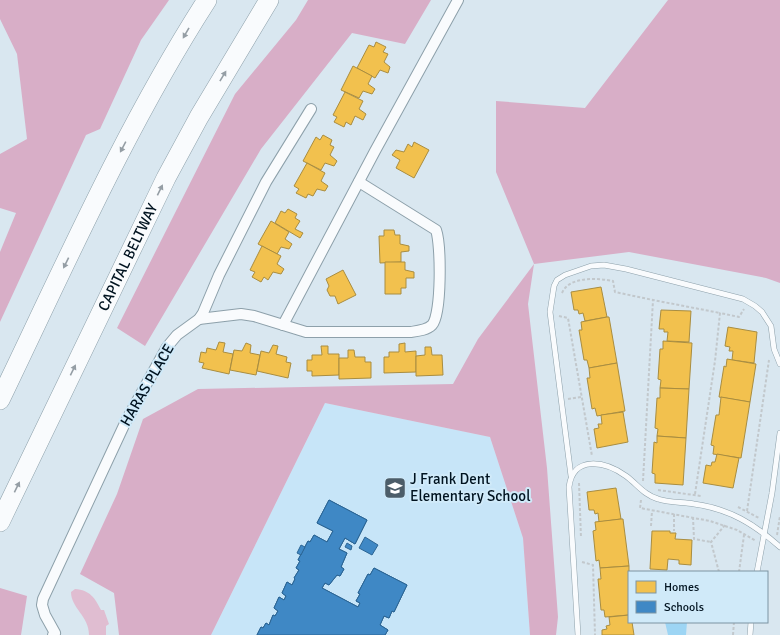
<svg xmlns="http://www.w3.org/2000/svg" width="780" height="635" font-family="Signika,sans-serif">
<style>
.built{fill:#c7e5f8}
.green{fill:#e0bdd1}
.forest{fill:#d8aec7}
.water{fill:#9dd5f4}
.homes{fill:#f2c14e;stroke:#a98d40}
.schools{fill:#3f88c5;stroke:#2c6594;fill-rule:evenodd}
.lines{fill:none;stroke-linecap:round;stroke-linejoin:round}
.lane-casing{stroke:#8da0aa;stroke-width:6}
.street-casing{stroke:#8da0aa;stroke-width:12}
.highway-casing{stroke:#8da0aa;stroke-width:20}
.path{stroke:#c2c8cc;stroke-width:2;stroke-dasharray:3 2;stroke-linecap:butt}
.lane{stroke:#f9fbfd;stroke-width:5}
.street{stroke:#f9fbfd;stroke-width:10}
.highway{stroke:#f9fbfd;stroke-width:19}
.oneway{fill:#959ea5}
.labels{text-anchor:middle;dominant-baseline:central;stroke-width:4;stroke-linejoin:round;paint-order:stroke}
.street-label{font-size:15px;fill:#001320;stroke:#d0eaf9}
.poi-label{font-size:15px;fill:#001320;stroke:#d0eaf9;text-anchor:start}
</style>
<rect width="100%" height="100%" fill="#d9e7f0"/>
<!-- built -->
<polygon class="built" points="325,403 490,437 523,538 530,635 211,635"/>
<!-- green -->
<path class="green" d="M75,589C90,590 95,598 101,610H104L109,624L106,626V635H89C89,616 71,608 71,592Z"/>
<!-- forest -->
<g class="forest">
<polygon points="0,0 169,0 141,40 100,129 86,135 0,322 0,252 16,213 0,208 0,154 27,139 17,54 0,19"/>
<polygon points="308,0 431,0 405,44 352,33 261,149 145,346 117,328 235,94 296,20"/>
<polygon points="668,0 780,0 780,283 766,278 629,252 534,264 528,304 547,468 558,617 556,635 530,635 523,538 490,437 325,403 211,635 119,635 114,593 80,574 117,494 143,419 198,389 453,384 478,339 534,264 496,172 496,101 585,108"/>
<polygon points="0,588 27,596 21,635 0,635"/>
</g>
<!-- water -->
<polygon class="water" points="665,622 687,622 686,635 668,635"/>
<!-- homes -->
<g class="homes">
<polygon points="376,42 386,47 383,52 388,54 384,62 390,67 388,73 380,70 375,78 357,68 369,45 374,47"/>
<polygon points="353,66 372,76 368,84 375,89 372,94 363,91 359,98 341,90"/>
<polygon points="345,92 363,101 359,109 366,114 363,120 355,116 351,125 346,122 344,127 334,122 337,117 333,115"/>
<polygon points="323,135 332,140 330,145 334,147 330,155 337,161 334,166 325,163 321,170 303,161 316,137 320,140"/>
<polygon points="414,142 429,150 414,178 396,168 400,160 392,155 396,150 404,152 408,144 412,147"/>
<polygon points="307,163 325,173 321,181 328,186 325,191 317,189 313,196 308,194 306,198 296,193 299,189 294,186"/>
<polygon points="288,209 297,214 295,218 300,221 295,229 303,233 300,238 275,223 281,211 285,213"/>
<polygon points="271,221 289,232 285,239 292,244 289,249 281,247 277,254 258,244"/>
<polygon points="384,230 394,230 395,235 400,235 400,244 409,246 409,251 401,252 401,262 380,263 379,236 384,236"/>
<polygon points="262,246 281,256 277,264 284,269 281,274 273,272 268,280 264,277 261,282 252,277 255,272 250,270"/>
<polygon points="385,262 405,262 405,270 414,272 414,278 406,278 406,288 401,288 401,294 385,294"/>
<polygon points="343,270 356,295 338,304 335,296 330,296 327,290 329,286 326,279"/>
<polygon points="601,287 607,317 585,321 583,313 579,314 578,310 574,310 571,292"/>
<polygon points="661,310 691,311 689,342 667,341 668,332 664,332 664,329 659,329"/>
<polygon points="607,317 609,317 617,363 589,368 587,360 584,360 579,330 582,330 581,322"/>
<polygon points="728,327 757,332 754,363 732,360 733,351 729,351 730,347 725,346"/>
<polygon points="663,341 692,343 689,389 660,388 661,380 658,379 660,349 663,349"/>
<polygon points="219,342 225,343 223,352 233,354 229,374 202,368 204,363 199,362 201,352 206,353 207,348 216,350"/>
<polygon points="246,343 251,345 250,353 260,355 256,375 230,370 234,350 242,351"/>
<polygon points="405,343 405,352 416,351 416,372 384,373 384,357 389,357 389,352 399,352 399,344"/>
<polygon points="273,345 278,346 276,354 287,357 286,362 291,363 288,378 257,371 261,351 269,353"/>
<polygon points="321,346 328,346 328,354 339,354 339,375 312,376 312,371 307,371 307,360 312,360 312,355 322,355"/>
<polygon points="425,347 431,347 432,355 442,355 443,375 416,376 416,356 425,355"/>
<polygon points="348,350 354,350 355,357 365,357 365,362 371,362 371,378 339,379 339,358 348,358"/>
<polygon points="727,359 756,364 750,402 719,397 724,366 726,367"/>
<polygon points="617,363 625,411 597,416 595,408 592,409 587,378 590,378 589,368"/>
<polygon points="660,388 689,389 686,438 657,436 658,429 655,428 657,398 660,398"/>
<polygon points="721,397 750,402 741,458 713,454 714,446 711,445 716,415 719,415"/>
<polygon points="623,412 628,442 597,448 594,429 599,428 598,424 602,424 601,415"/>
<polygon points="657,436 686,438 683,485 655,483 655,474 652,473 654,442 657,443"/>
<polygon points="717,454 739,458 733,488 703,483 706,465 711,466 712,462 715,462"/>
<polygon points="616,488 621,519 599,522 598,513 595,514 594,510 589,510 587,492"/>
<polygon points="621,519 623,519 629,566 600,568 599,560 596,561 593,531 596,530 595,522"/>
<polygon points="652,531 670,531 670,533 676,533 675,539 692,540 691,565 679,564 679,560 668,559 667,570 650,569"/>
<polygon points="629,566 629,615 605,617 604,610 601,610 598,579 601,579 600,568"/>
<polygon points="629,615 629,622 632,622 634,635 602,635 602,630 607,629 606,626 610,625 609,617"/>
</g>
<!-- schools -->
<g class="schools">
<path d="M329,500L367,520L355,544L345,538L339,549L347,553L341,567L344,569L340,576L337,575L329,585L325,583L322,588L358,607L360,603L356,601L360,594L358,593L368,574L370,575L374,568L407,585L394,612L392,611L389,618L384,616L380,625L388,630L385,635H339L345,625L331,617L324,629L335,635H257L261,627L263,628L266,623L269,625L273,615L275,616L278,611L274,608L279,597L284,600L286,596L282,593L287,582L292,585L295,579L294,578L299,570L296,568L300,561L298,560L308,541L310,542L314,535L327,542L333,531L317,523ZM292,596L326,614L320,626L285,608Z"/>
<polygon points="329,500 367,520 355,544 345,538 339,549 347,553 341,567 344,569 340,576 337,575 329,585 325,583 322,588 358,607 360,603 356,601 360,594 358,593 368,574 370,575 374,568 407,585 394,612 392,611 389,618 384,616 380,625 388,630 385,635 257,635 261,627 263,628 266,623 269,625 273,615 275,616 278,611 274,608 279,597 284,600 286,596 282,593 287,582 292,585 295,579 294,578 299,570 296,568 300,561 298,560 308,541 310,542 314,535 327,542 333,531 317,523"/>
<polygon points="365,537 378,545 372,555 359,548"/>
<polygon points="347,543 352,546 351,550 345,547"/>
<polygon points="301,545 305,547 301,555 297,553"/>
</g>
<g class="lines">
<!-- lane casing -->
<g class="lane-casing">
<g id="lane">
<polyline points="571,476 550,312 554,286 557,280 565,275 591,266 604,265 626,269 743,299 755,306 762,312 771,326 774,349 780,364"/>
<polyline points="757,572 772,493 780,433"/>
<path d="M578,635L569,487C573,455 605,461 626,476C637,484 644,495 658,499C670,503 682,502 694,504C730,509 754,524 780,547"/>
<polyline points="750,635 751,622"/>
</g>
</g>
<!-- street casing -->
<g class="street-casing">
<g id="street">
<path d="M199,319L241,314L254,316L306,332H411C418,331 427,330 432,325C442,314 441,244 436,230L359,182"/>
<polyline points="283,325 375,151 458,0"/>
<polyline points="53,635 55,633 45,615 42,605 43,599 126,421 167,347 177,335 199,319 203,313 219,275 266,182 311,109"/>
</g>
</g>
<!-- highway casing -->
<g class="highway-casing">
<g id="highway">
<path d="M0,400C65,265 126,126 207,0"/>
<path id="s1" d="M0,522L166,178L199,117L269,0"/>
</g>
</g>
<!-- path -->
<g class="path">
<path d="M562,293C569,276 598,278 613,281L615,292L653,300"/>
<polyline points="559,316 568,318 592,456"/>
<polyline points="568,399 581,397"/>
<polyline points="643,481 653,300 720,313"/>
<polyline points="579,483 581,538"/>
<polyline points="658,490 701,496"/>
<polyline points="695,494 715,361 720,313 739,317 744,309"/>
<polyline points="641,500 640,508 710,521 737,530 756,541"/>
<polyline points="738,507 759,518"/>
<polyline points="747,511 769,360"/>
<polyline points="674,514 674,531"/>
<polyline points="693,517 694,539 711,542"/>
<polyline points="651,526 652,511"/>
<polyline points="777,535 780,516"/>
<polyline points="582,562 593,565 595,635"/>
<polyline points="719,572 711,542 725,525"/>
<polyline points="739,572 744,535"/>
<polyline points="733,635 734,622"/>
</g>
<!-- lane -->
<use href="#lane" class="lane"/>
<!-- street -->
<use href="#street" class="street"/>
<!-- highway -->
<use href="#highway" class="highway"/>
</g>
<!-- one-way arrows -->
<defs><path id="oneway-solid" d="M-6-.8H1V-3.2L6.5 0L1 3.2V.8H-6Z"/></defs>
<g class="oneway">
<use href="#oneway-solid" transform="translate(186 33) rotate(120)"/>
<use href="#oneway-solid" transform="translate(223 76) rotate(-59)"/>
<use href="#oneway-solid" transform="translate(123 147) rotate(118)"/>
<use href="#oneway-solid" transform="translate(160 190) rotate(-64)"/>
<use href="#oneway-solid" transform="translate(66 263) rotate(116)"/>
<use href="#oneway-solid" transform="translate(73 370) rotate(-64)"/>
<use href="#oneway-solid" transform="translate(17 487) rotate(-64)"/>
</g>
<!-- icons -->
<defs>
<g id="school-square" transform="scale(1.15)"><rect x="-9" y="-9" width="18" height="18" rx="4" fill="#4c5d69" stroke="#d0eaf9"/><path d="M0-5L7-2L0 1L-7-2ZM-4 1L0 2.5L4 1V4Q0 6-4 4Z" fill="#fff"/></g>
</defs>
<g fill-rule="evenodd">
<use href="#school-square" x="395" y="488"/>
</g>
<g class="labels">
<!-- street labels -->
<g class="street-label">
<text stroke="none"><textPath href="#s1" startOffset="294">CAPITAL BELTWAY</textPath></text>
<text transform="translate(147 385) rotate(-60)">HARAS PLACE</text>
</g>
<!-- poi labels -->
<g class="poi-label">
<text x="410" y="479">J Frank Dent<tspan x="410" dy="17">Elementary School</tspan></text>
</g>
</g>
<!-- legend -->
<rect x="628" y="571" width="140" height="52" fill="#d0eaf9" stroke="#7d94a2"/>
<rect x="636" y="581" width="20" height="12" fill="#f2c14e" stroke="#7d94a2"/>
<text x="664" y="591" font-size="12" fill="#001320">Homes</text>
<rect x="636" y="601" width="20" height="12" fill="#3f88c5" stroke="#7d94a2"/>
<text x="664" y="611" font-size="12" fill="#001320">Schools</text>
</svg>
